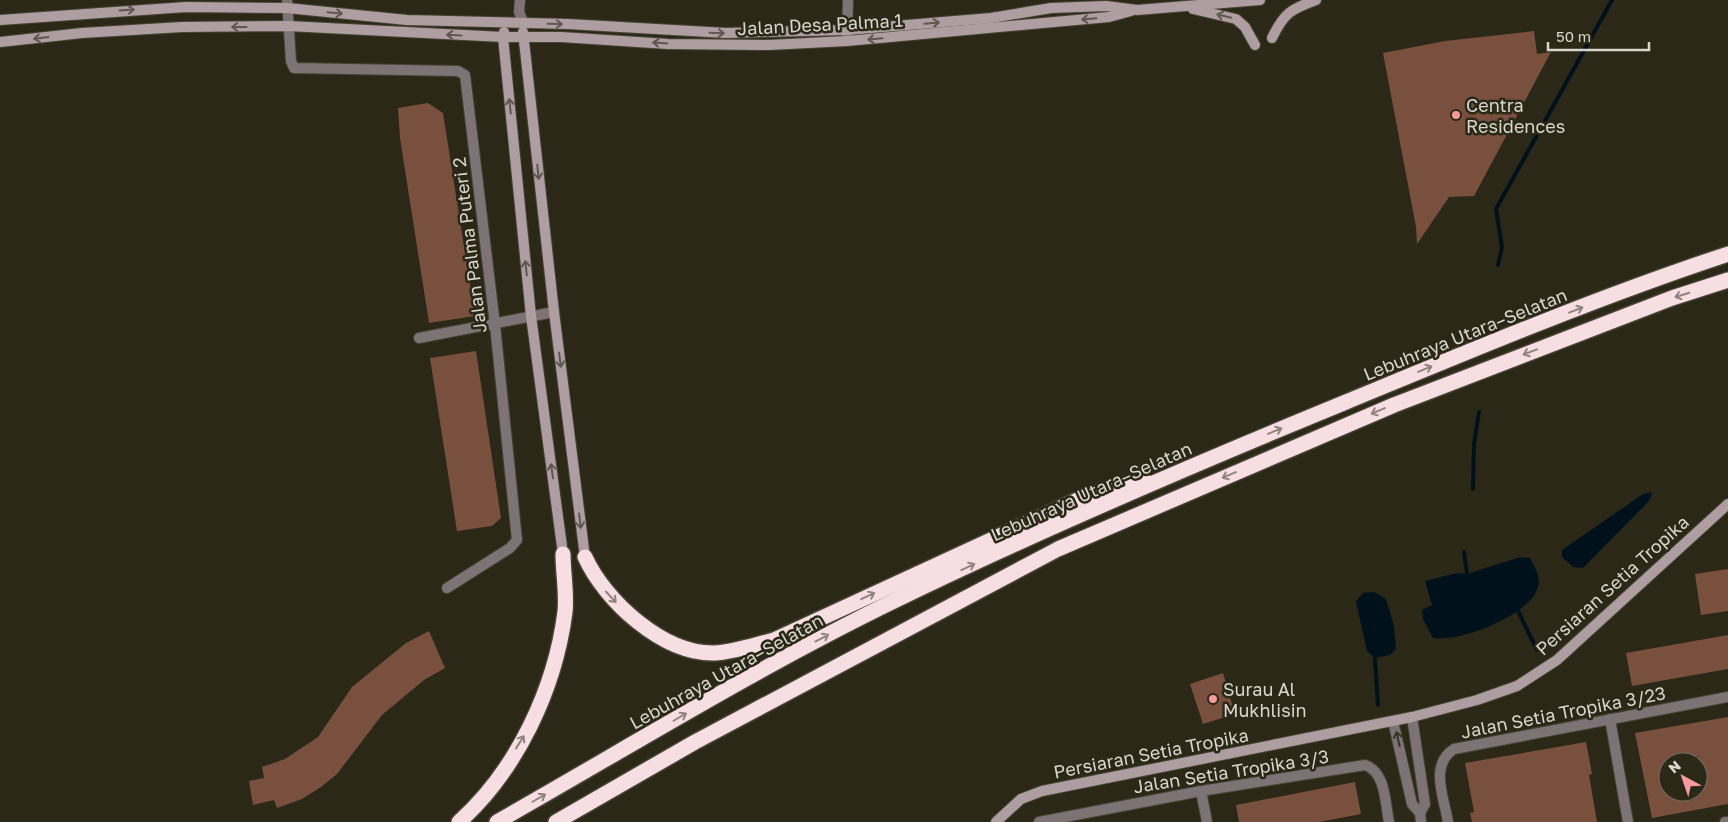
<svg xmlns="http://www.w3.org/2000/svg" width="1728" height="822" font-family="'Golos Text',sans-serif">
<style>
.water{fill:#00111c}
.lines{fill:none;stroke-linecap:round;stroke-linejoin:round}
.stream{stroke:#00111c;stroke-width:4}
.building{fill:#79503e;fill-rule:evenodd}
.street-casing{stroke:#474434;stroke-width:12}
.secondary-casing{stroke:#474434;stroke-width:12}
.highway-casing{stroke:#474434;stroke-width:18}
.street{stroke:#7d7375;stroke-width:10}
.secondary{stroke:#ae9ea2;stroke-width:10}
.highway{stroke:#f7dee3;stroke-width:15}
.oneway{stroke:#5f574f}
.oneway2{stroke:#91837d}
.oneway3{stroke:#373325}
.poi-dot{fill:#f59b9c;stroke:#2b2817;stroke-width:2}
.labels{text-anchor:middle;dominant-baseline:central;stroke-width:5;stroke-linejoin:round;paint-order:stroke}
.street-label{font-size:18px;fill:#d9d7cd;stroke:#2b2817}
.poi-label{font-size:18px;fill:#d9d7cd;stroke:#2b2817;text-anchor:start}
</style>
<rect width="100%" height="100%" fill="#2b2817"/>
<!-- water -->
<g class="water">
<polygon points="1652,492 1650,500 1583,568 1573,567 1562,557 1562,550 1643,494"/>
<path d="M1520,557L1530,558C1535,568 1541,576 1538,587C1531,615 1459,643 1433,638L1423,619L1422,610L1432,605L1425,581L1457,573L1467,574Z"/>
<polygon points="1374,592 1386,599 1394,626 1396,649 1390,655 1375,658 1367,651 1356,601 1363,593"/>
</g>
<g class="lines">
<!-- stream -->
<g class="stream">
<polyline points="1498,265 1502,247 1496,209 1612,0"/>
<polyline points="1473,489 1474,444 1479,412"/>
<polyline points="1464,552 1467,574"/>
<polyline points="1518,611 1537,650"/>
<polyline points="1375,658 1378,705"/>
</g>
</g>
<!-- building -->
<g class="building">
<polygon points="1534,31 1537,54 1551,52 1474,196 1449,197 1417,244 1416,227 1383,53 1445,41"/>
<polygon points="428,103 443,113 475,316 429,323 400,138 398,108"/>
<polygon points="476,351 501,518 492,526 457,531 430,358"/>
<polygon points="1728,569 1728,611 1701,615 1695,574"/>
<polygon points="429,631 445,668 424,680 382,715 337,774 321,787 302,799 277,808 274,800 253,805 249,781 264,778 262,767 285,759 318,737 352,687 406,643"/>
<polygon points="1728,635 1728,669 1632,686 1626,653"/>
<polygon points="1223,673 1235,714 1203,724 1190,684"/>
<path d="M1728,717V804L1652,818L1635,733ZM1698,756V792H1668V761Z"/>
<polygon points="1586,742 1592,774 1589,775 1597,822 1472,822 1470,813 1474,812 1465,763"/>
<polygon points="1355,782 1361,814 1319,822 1239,822 1236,805"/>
</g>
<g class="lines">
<!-- street casing -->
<g class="street-casing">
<g id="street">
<polyline points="287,0 291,61 294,68 458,71 465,75 495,325 517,540 510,548 447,588"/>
<polyline points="520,0 519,12 524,24"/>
<polyline points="847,36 848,0"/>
<polyline points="419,338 554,312"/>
<polyline points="1412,717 1425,804 1420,813"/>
<polyline points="1610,719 1628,822"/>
<polyline points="1393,721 1412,804 1420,813 1421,822"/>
<polyline points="1201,791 1207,822"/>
<path d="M1039,822L1201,791L1365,765C1386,772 1385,803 1389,822"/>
<path d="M1448,822C1444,797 1429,765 1454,749L1728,697"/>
<polyline points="1725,822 1728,822"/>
</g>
</g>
<!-- secondary casing -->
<g class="secondary-casing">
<g id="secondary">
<polyline points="1193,9 1236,19 1245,27 1255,45"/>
<polyline points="0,20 186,7 287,8 407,20 568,24 726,33 847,30 991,18 1051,8 1106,6 1137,10 1260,0"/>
<polyline points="504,32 503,37 531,316 563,554"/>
<polyline points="523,32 554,312 585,557"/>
<path d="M1272,38C1284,13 1291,9 1316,0"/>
<polyline points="0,42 82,33 182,27 288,26 503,37 561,37 668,44 769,45 847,41 1109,17 1131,11"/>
<polyline points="996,822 1021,799 1042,791 1412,717 1477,700 1517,686 1557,660 1728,504"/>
</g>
</g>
<!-- highway casing -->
<g class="highway-casing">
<g id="highway">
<path d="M585,557C605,601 663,654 714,653C734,652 754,645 774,640L1084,497L1119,485L1144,480"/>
<path d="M459,822C517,770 555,689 565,612C567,593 563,573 563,554"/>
<path d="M497,822C629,747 760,666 896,600C1044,528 1195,464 1346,402C1472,350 1598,297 1728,254"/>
<polyline points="556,822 695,742 1058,549 1394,405 1672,298 1728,280"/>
</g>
</g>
<!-- street -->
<use href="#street" class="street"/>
<!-- secondary -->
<use href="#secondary" class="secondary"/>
<!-- highway -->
<use href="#highway" class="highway"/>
</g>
<!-- one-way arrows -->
<defs><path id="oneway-shaft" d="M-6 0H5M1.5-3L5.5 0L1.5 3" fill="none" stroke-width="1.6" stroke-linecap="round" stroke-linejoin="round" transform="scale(1.25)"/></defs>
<g class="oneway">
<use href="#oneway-shaft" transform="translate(127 10) rotate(-4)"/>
<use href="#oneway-shaft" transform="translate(335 13) rotate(5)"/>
<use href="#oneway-shaft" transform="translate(1224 16) rotate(-166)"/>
<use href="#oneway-shaft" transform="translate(1089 19) rotate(175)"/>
<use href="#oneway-shaft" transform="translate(932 23) rotate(-5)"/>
<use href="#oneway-shaft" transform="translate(555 24) rotate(1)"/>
<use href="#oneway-shaft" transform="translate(239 27) rotate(180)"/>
<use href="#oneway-shaft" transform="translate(717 33) rotate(2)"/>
<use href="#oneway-shaft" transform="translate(454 35) rotate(-177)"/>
<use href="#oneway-shaft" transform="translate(41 38) rotate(173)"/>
<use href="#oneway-shaft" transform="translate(875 39) rotate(175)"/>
<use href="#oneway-shaft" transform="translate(660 43) rotate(-176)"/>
<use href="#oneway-shaft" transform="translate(510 106) rotate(-96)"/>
<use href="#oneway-shaft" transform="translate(538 172) rotate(84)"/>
<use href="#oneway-shaft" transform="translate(526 268) rotate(-96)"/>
<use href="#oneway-shaft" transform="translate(560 360) rotate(83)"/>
<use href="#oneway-shaft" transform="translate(552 471) rotate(-98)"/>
<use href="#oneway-shaft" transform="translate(580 521) rotate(83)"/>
</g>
<g class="oneway2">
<use href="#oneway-shaft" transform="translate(1682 295) rotate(162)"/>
<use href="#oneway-shaft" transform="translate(1576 310) rotate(-21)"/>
<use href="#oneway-shaft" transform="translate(1530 352) rotate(159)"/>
<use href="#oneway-shaft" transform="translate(1425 369) rotate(-22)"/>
<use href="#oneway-shaft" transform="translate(1378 411) rotate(157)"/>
<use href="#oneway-shaft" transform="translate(1275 431) rotate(-22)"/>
<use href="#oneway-shaft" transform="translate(1229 475) rotate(157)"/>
<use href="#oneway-shaft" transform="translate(968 567) rotate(-25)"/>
<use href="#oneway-shaft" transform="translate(868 596) rotate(-25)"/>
<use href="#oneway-shaft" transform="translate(611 597) rotate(47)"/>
<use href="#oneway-shaft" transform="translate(822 638) rotate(-28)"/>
<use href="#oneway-shaft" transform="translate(680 717) rotate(-30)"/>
<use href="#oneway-shaft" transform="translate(520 742) rotate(-58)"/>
<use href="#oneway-shaft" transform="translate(539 798) rotate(-30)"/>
</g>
<use class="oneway3" href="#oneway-shaft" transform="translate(1398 739) rotate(-103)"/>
<!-- markers -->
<g class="poi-dot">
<circle cx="1456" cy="115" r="5"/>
<circle cx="1213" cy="699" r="5"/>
</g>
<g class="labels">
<!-- street labels -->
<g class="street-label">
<text transform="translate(820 24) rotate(-3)">Jalan Desa Palma 1</text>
<text transform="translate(469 245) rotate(-97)">Jalan Palma Puteri 2</text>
<text transform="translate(1465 334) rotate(-22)">Lebuhraya Utara–Selatan</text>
<text transform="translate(1091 491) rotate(-24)">Lebuhraya Utara–Selatan</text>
<text transform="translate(1612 585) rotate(-42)">Persiaran Setia Tropika</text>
<text transform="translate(726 671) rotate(-29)">Lebuhraya Utara–Selatan</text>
<text transform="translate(1563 712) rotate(-11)">Jalan Setia Tropika 3/23</text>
<text transform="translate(1151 753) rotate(-11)">Persiaran Setia Tropika</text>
<text transform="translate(1231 771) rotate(-9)">Jalan Setia Tropika 3/3</text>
</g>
<!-- poi labels -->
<g class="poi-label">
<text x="1466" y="105">Centra<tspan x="1466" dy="21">Residences</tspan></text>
<text x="1223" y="689">Surau Al<tspan x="1223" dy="21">Mukhlisin</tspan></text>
</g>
</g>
<!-- north arrow -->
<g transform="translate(1683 777) rotate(320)"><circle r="24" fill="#2b2817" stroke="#716e60"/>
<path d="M0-4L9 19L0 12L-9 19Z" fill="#f59b9c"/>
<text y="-8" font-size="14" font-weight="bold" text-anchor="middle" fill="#d9d7cd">N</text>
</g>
<!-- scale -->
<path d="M1548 42v8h101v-8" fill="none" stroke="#d9d7cd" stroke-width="2.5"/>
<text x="1556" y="42" font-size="15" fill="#d9d7cd" stroke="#2b2817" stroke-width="4" paint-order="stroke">50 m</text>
</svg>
